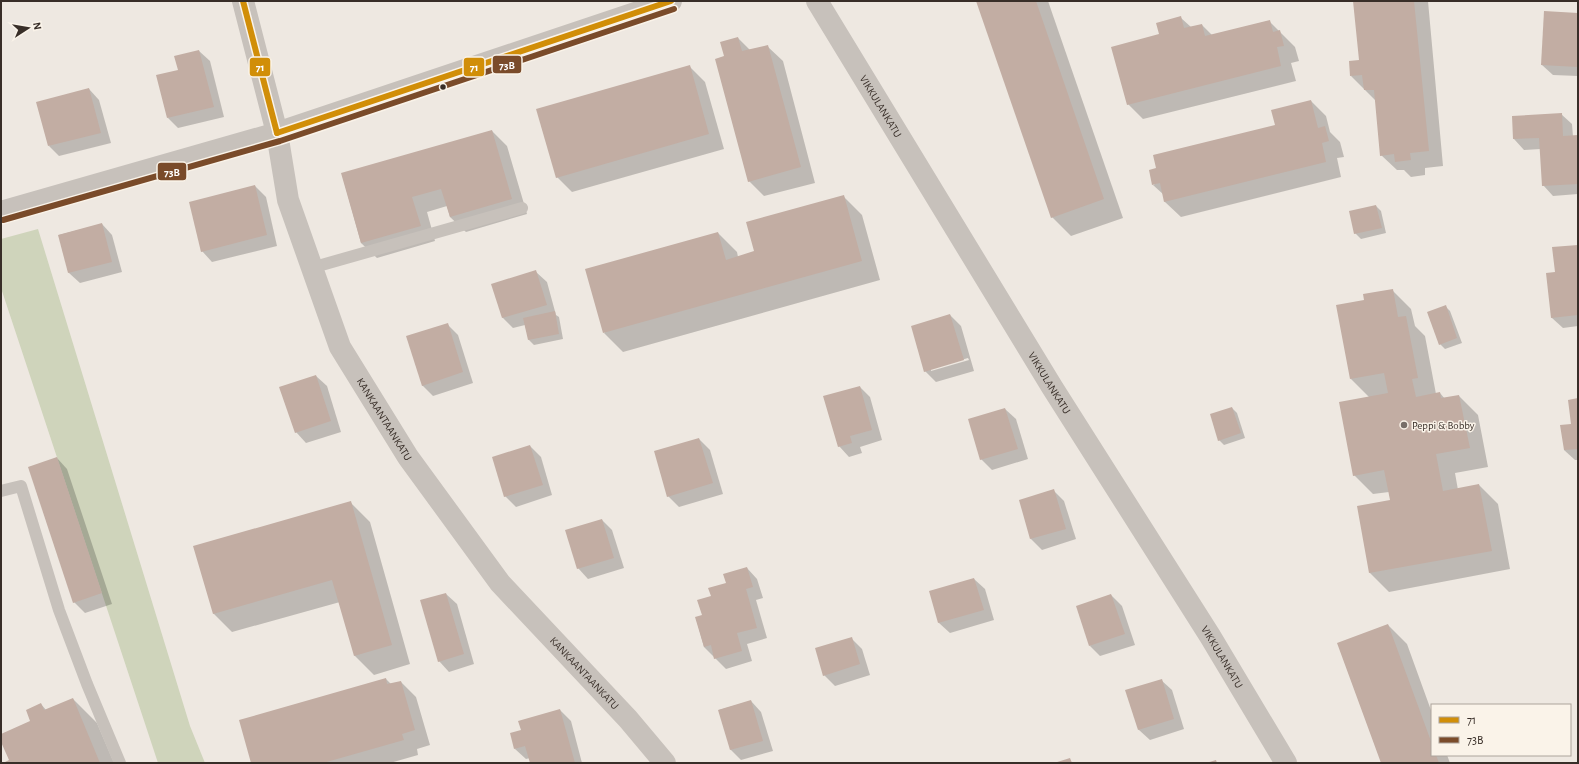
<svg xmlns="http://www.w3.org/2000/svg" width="1579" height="764" font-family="'Alegreya Sans',sans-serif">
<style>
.green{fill:#cfd4bb}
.shadow{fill:#0003;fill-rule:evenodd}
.building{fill:#c2ada3}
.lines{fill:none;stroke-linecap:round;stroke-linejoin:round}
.service{stroke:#c7c1bb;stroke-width:12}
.minor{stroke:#c7c1bb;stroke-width:22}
.tertiary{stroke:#c7c1bb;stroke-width:22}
.bus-1-casing{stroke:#faf3e9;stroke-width:9}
.bus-2-casing{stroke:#faf3e9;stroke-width:9}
.bus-1{stroke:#d18e08;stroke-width:6}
.bus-2{stroke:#7a4b2a;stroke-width:6}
.bus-dot{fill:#382e28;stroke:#faf3e9;stroke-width:1.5}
.poi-dot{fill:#786f69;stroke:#faf3e9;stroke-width:1.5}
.labels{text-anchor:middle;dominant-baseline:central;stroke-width:3;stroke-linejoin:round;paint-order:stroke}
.street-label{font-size:11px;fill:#382e28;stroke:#faf3e9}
.poi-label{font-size:11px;fill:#382e28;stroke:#faf3e9;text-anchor:start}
.line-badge{stroke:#faf3e9;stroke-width:1.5}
.badge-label{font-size:11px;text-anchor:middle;font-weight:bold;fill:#fff}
</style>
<rect width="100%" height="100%" fill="#eee8e1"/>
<!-- green -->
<polygon class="green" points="38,229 190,726 205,763 158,763 1,288 1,239"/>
<!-- shadow -->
<g class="shadow">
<polygon points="977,1 1048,1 1123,218 1071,236 1052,217"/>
<polygon points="1354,1 1428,1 1443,166 1425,168 1425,175 1411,177 1404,170 1397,170 1381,155 1376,101 1351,76 1360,61"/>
<polygon points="1578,14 1578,76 1553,75 1542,65"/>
<polygon points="1181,18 1191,27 1202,25 1212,35 1269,21 1295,47 1299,61 1291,63 1296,81 1143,119 1128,104 1160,35"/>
<polygon points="738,38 750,50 767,46 783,61 815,183 764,196 749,181 725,57"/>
<polygon points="199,51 210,61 224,117 178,128 168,118"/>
<polygon points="689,66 705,82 724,149 572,192 557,177"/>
<polygon points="89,89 99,100 111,143 59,156 49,146"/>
<polygon points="1311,101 1326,116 1330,132 1340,142 1344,157 1337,158 1341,177 1181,217 1165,202 1164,195 1153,185 1276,126"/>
<polygon points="1561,114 1572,124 1573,137 1578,136 1578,194 1553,196 1543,185 1541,149 1524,150 1514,139 1513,117"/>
<polygon points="492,131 507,146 527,214 466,232 450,217 447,206 427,212 435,241 377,258 361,243 342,174"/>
<polygon points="255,186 266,197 277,246 212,262 202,251"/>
<polygon points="843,196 862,215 880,280 623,352 604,333 718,233 737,252 738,257 756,252"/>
<polygon points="1376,206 1381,211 1386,233 1361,239 1355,233"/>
<polygon points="102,224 112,235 122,272 80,283 69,273 59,235"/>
<polygon points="1578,246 1578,326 1563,328 1552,318 1557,273"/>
<polygon points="536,272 547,282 556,315 559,317 563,339 534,345 529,340 525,325 513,328 503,318 493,285"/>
<polygon points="1392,290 1411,309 1415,326 1425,336 1436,394 1440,393 1445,399 1459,396 1478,415 1488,467 1455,473 1458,490 1479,485 1498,504 1510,569 1389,592 1370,573 1358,507 1391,501 1389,492 1373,494 1354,475 1370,398 1351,379 1365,300"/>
<polygon points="1445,306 1450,311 1462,343 1445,349 1440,344"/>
<path d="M950,315L961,326L974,371L936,382L925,371ZM968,358L969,360L931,371V369Z"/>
<polygon points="447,324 458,335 473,383 433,396 422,385"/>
<polygon points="316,376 327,386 341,432 306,443 296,432"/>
<polygon points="860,387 870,397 882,440 860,447 862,453 849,457 839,446"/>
<polygon points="1578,399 1578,460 1575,460 1564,450"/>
<polygon points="1232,408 1237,413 1245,438 1224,445 1219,440"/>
<polygon points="1005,409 1016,419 1028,459 992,470 981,459"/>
<polygon points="699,439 710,450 723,494 679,507 668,496"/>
<polygon points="530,446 541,457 552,495 516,507 505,496"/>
<polygon points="57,458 67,469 112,604 85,613 74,602"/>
<polygon points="1054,491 1064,501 1076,539 1042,550 1031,539 1020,501"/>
<polygon points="351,503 370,522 410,664 374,675 355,656 340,602 232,632 213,613"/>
<polygon points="602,520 612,530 624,568 588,579 578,568"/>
<polygon points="747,568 757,579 763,598 756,600 767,638 747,644 752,661 726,669 704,647 696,618 703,616 712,597"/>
<polygon points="974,579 985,589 994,620 950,633 939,623 930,592"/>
<polygon points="446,594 457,604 474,664 449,672 439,661"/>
<polygon points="1111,595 1122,606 1135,645 1100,656 1090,646"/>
<polygon points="1388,625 1407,644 1432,713 1432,755 1447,755 1450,763 1382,763"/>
<polygon points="851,638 862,649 870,675 835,686 824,675"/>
<polygon points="386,679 391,684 401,682 416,697 430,745 417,749 418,755 390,763 252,763"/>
<polygon points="1161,680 1172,690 1184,729 1150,740 1139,730 1127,691"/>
<polygon points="73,699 97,723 114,763 5,763 10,761 1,739 1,735 32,722 41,704 46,710"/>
<polygon points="751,701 761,712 773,751 741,760 731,750 719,710"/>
<polygon points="560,710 571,721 582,763 531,763 530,758 526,759 515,749 522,730"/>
</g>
<!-- building -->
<g class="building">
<polygon points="976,1 1036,1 1104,199 1051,218"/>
<polygon points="1353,1 1414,1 1429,151 1410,153 1411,160 1395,162 1394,154 1380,156 1374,90 1364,90 1362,75 1350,76 1349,61 1359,60"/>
<polygon points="1544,11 1578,13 1578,67 1541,65"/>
<polygon points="1181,16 1184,28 1202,24 1205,36 1270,20 1273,32 1280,30 1284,46 1277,47 1281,66 1127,105 1111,47 1159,34 1156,23"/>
<polygon points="738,37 742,51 768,45 801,167 748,182 715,59 724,56 720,42"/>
<polygon points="199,50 214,107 167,118 156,75 178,70 174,56"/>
<polygon points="690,65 709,134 556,178 536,109"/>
<polygon points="89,88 101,133 48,146 36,102"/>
<polygon points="1311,100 1318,128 1325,126 1329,141 1322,143 1326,162 1164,202 1160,183 1152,185 1149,170 1156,168 1153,155 1275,125 1271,110"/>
<polygon points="1562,113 1563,136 1578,135 1578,184 1542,186 1539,138 1513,139 1512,116"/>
<polygon points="492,130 512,199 450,217 441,189 412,197 421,226 361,243 341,173"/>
<polygon points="255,185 267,235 201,252 189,202"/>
<polygon points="844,195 862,261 603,333 585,269 718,232 726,260 754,251 746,222"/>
<polygon points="1376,205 1382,228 1354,234 1349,211"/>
<polygon points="102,223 112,262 68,273 58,235"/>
<polygon points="1578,245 1578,315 1551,318 1546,273 1555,272 1552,247"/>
<polygon points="536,270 547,305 502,318 491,284"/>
<polygon points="1393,289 1398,317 1406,316 1418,378 1412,379 1416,397 1440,392 1441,398 1459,395 1470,448 1436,454 1443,491 1479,484 1492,551 1369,573 1357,506 1390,500 1384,470 1353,476 1339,402 1388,393 1384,373 1350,379 1336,305 1364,300 1363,294"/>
<polygon points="1446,305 1457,338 1439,345 1427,312"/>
<polygon points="555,311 559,334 528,340 523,318"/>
<polygon points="950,314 964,360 924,372 911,326"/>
<polygon points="448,323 463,372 422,386 406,336"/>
<polygon points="316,375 331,421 295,433 279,387"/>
<polygon points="860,386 872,430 850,436 852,443 838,447 823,396"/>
<polygon points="1578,398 1578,449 1564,450 1560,425 1571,424 1568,400"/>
<polygon points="1232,407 1241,433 1218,441 1210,414"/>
<polygon points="1005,408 1018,449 980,460 968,419"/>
<polygon points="699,438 713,483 667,497 654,451"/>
<polygon points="530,445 543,485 504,497 492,457"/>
<polygon points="57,457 102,593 73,603 28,467"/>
<polygon points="1054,489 1066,529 1030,539 1019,500"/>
<polygon points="351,501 392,645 354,656 332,580 213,614 193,546"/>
<polygon points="602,519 614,558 577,569 565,530"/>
<polygon points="747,567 753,587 746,589 757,628 737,633 742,651 714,659 711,645 704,647 695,617 702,615 697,600 711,596 708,588 726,583 723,574"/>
<polygon points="974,578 984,610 938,623 929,591"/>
<polygon points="446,593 464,654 438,662 420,600"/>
<polygon points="1111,594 1125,634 1089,646 1076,606"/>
<polygon points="1388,624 1432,744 1432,755 1436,755 1439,763 1381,763 1337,643"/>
<polygon points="852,637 860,664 823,676 815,648"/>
<polygon points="386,678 387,684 401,681 415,730 402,734 404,740 323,763 251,763 239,720"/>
<polygon points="1162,679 1174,719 1138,730 1125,690"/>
<polygon points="73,698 100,763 3,763 9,760 1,742 1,734 30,721 26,710 41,703 44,710"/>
<polygon points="751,700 763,741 730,750 718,710"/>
<polygon points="560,709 575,763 530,763 525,746 514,749 510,733 521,730 518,721"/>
<polygon points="1070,758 1072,763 1054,763"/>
<polygon points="1216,760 1217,763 1206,763"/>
</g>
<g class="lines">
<!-- service -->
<g class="service">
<polyline points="311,268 522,208"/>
<polyline points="1,491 21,486 59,610 87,684 120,763"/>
</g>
<!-- minor -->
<g class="minor">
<path id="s1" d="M243,1L277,133L288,200L340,347L408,457L500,583L628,719L665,763"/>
<path id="s2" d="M817,1L1052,387L1210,636L1286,763"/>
</g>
<!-- tertiary -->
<polyline class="tertiary" points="1,212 277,133 671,1"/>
<!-- bus-1 casing -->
<g class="bus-1-casing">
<g id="bus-1">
<polyline points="243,1 277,133"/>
<polyline points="277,133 671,1"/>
</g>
</g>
<!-- bus-2 casing -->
<g class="bus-2-casing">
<polyline id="bus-2" points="3,220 280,141 674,9"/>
</g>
<!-- bus-1 -->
<use href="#bus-1" class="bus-1"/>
<!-- bus-2 -->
<use href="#bus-2" class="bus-2"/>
</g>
<!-- markers -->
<circle class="bus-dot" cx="443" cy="87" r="3.5"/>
<circle class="poi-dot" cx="1404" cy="425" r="4"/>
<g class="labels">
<!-- street labels -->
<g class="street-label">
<text stroke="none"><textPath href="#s2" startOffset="123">VIKKULANKATU</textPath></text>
<text stroke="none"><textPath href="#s2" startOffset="447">VIKKULANKATU</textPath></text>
<text stroke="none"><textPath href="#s1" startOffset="445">KANKAANTAANKATU</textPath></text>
<text stroke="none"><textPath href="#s2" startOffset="771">VIKKULANKATU</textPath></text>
<text stroke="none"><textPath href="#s1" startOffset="769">KANKAANTAANKATU</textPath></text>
</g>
<!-- poi labels -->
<g class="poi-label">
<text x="1412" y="425">Peppi &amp; Bobby</text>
</g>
</g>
<g class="line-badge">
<rect x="492" y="55" width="30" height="19" rx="4" fill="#7a4b2a"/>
<rect x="249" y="57" width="22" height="20" rx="4" fill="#d18e08"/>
<rect x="463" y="57" width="22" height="20" rx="4" fill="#d18e08"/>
<rect x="157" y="162" width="30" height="19" rx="4" fill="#7a4b2a"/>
</g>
<g class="badge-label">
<text x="507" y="69">73B</text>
<text x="260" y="71">71</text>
<text x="474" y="71">71</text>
<text x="172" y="176">73B</text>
</g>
<!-- border -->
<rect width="1579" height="764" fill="none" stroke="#382e28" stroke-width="4"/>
<!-- legend -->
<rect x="1431" y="704" width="140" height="52" fill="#faf3e9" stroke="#aca49c"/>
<rect x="1439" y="717" width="20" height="6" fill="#d18e08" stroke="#aca49c"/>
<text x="1467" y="724" font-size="12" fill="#382e28">71</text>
<rect x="1439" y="737" width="20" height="6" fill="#7a4b2a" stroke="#aca49c"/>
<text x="1467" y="744" font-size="12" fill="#382e28">73B</text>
<!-- north arrow -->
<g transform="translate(28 28) rotate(78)" stroke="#faf3e9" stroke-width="3" paint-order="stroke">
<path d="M0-3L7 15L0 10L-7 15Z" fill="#382e28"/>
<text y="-6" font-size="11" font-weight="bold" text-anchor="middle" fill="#382e28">N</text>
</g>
</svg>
